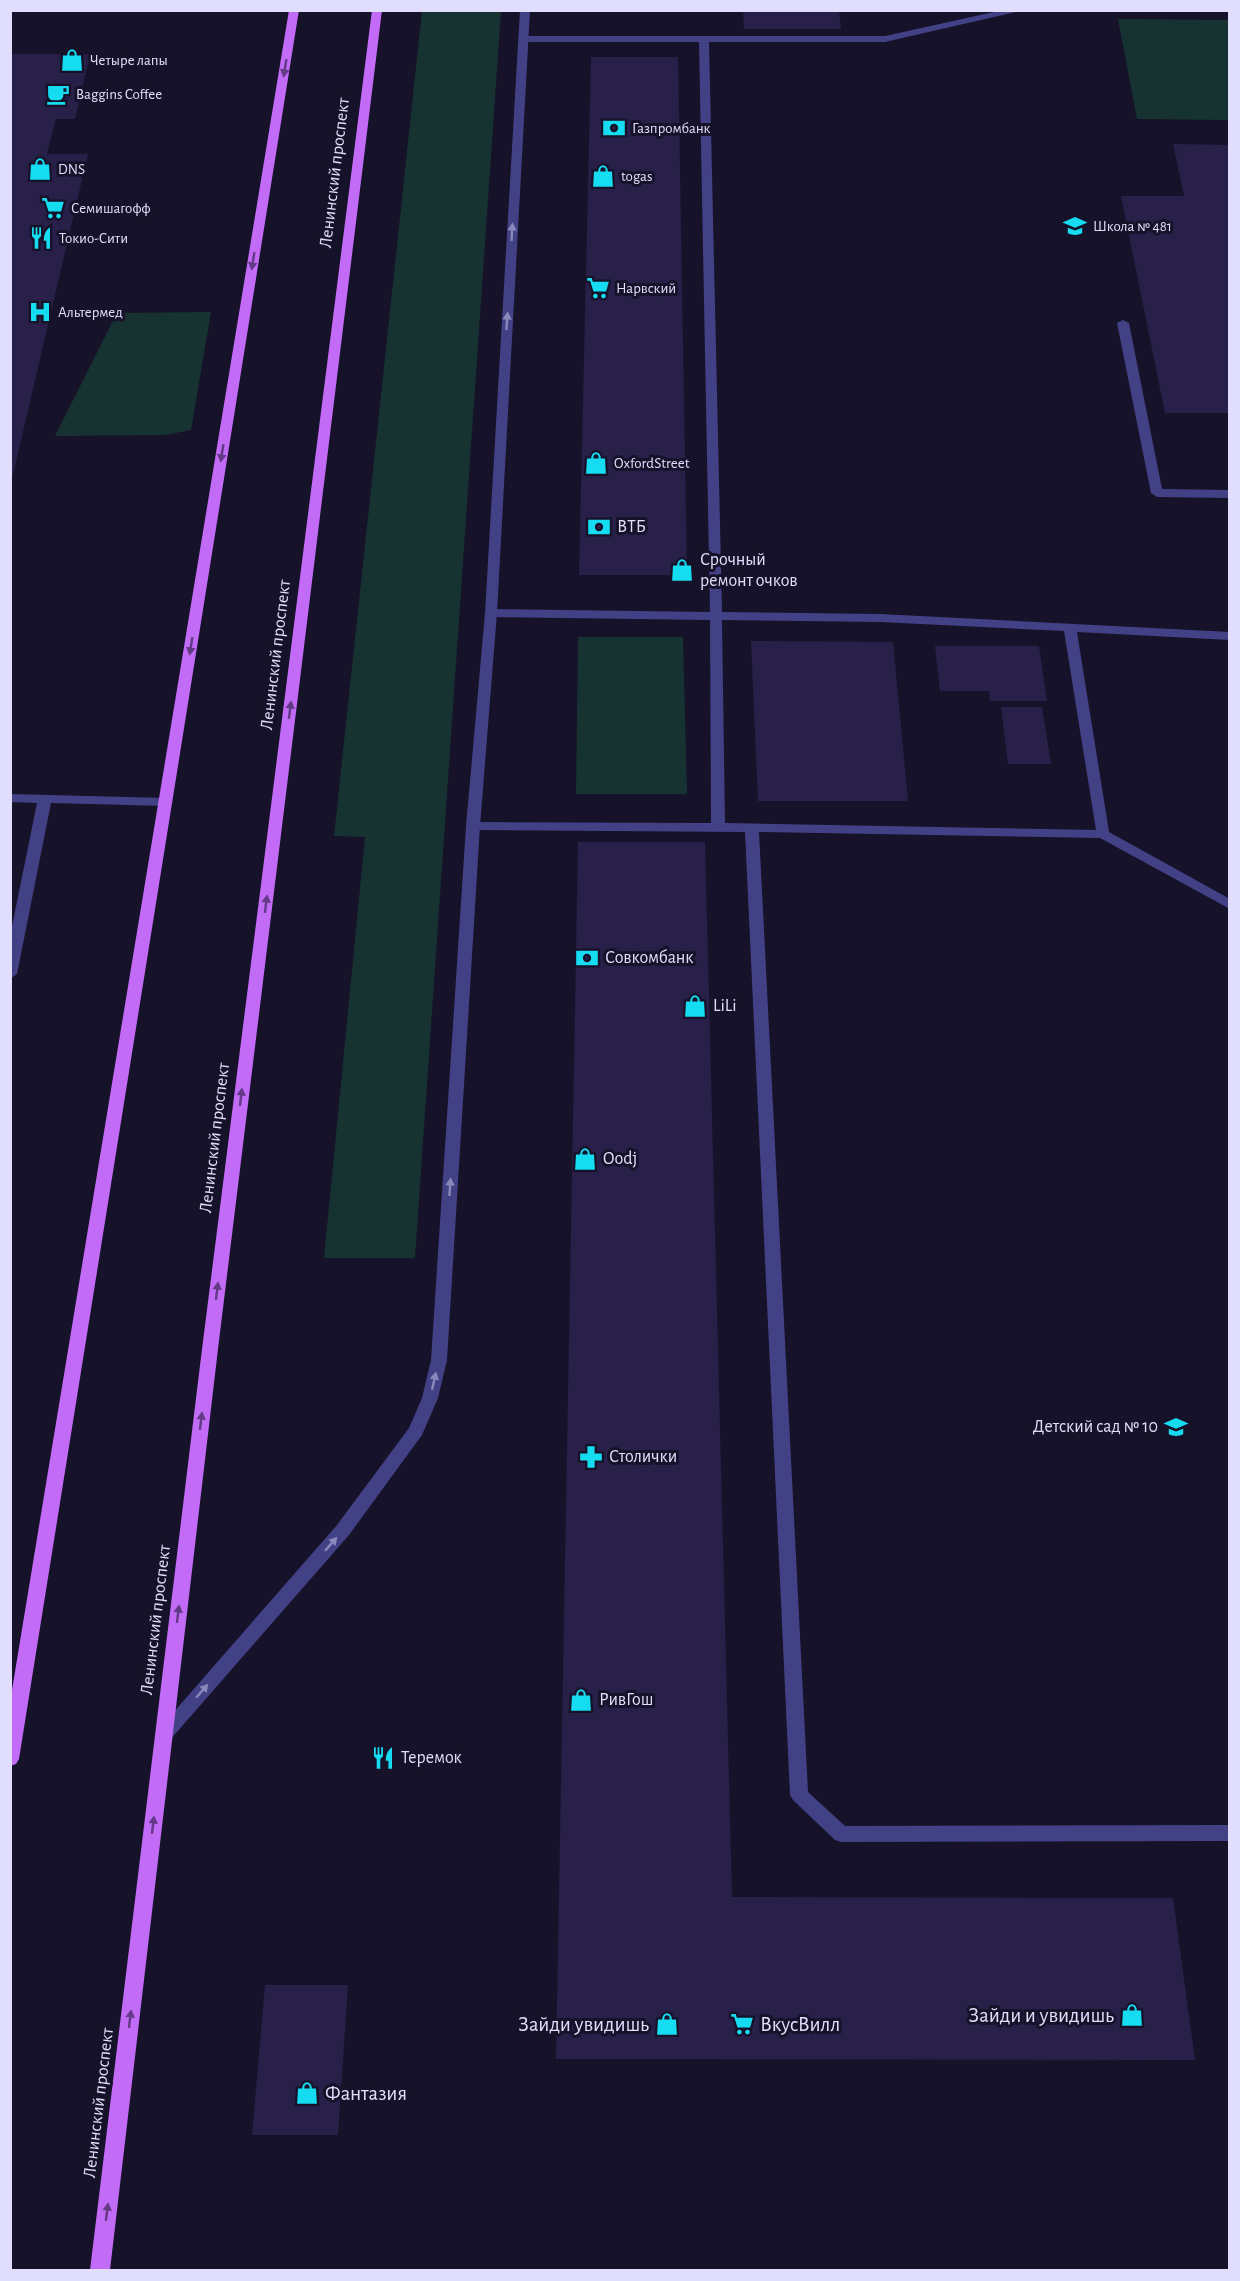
<svg xmlns="http://www.w3.org/2000/svg" width="1240" height="2281" font-family="'Alegreya Sans',sans-serif">
<style>
.green{fill:#163332}
.building{fill:#282049}
.lines{fill:none;stroke-linecap:round;stroke-linejoin:round}
.lane{fill:#434185;fill-rule:evenodd}
.street{fill:#434185;fill-rule:evenodd}
.primary{fill:#c16bf6;fill-rule:evenodd}
.oneway{fill:#633a85}
.oneway2{fill:#8a87bb}
.labels{text-anchor:middle;dominant-baseline:central;stroke-width:6;stroke-linejoin:round;paint-order:stroke}
.far-poi-label{font-size:15px;fill:#e0ddfd;stroke:#161229;text-anchor:start}
.street-label{font-size:18px;fill:#e0ddfd;stroke:#161229}
.poi-label{font-size:18px;fill:#e0ddfd;stroke:#161229;text-anchor:start}
.near-poi-label{font-size:21px;fill:#e0ddfd;stroke:#161229;text-anchor:end}
</style>
<rect width="100%" height="100%" fill="#161229"/>
<!-- green -->
<g class="green">
<polygon points="422,11 501,11 415,1258 324,1258 365,837 334,836"/>
<polygon points="1118,19 1229,20 1229,120 1137,119"/>
<polygon points="211,312 191,430 165,435 55,436 117,313"/>
<polygon points="578,637 683,637 687,794 576,794"/>
</g>
<!-- building -->
<g class="building">
<polygon points="743,10 839,10 841,29 744,29"/>
<polygon points="10,54 90,54 75,119 56,119 47,154 88,154 11,483"/>
<polygon points="591,57 678,57 687,575 579,575"/>
<polygon points="1173,144 1230,145 1230,413 1165,413 1121,196 1184,196"/>
<polygon points="751,641 893,642 908,801 758,801"/>
<polygon points="935,646 1039,646 1047,701 990,701 989,691 940,691"/>
<polygon points="1001,707 1042,707 1051,764 1008,764"/>
<polygon points="578,842 705,842 732,1897 1173,1898 1195,2060 556,2059"/>
<polygon points="265,1985 348,1985 338,2135 252,2135"/>
</g>
<g class="lines">
<!-- lane -->
<g class="lane">
<path d="M1003,10H1024L885,42H709L722,612L880,614L1230,632V640L1077,632L1109,832L1230,899V909L1100,838L759,832L808,1792L845,1826L1230,1825V1841L841,1842L835,1840L793,1800L790,1795L745,832L473,830L466,826L473,822L711,823L710,620L491,617L485,613L491,609L710,612L699,42H523L518,39L523,36H885ZM722,620L880,622L1064,631L1096,830L725,823Z"/>
<polygon points="1123,320 1129,323 1162,489 1230,490 1230,498 1157,497 1151,493 1117,323"/>
<polygon points="10,794 166,798 173,802 166,806 51,803 17,974 10,979 10,936 37,803 10,802"/>
</g>
<!-- street -->
<polygon class="street" points="520,10 530,10 497,613 480,826 447,1360 438,1398 422,1435 349,1535 170,1740 164,1742 158,1740 155,1735 158,1730 337,1525 409,1428 422,1398 431,1360 466,826 485,613"/>
<!-- primary -->
<g class="primary">
<polygon points="289,10 299,10 19,1759 16,1764 10,1766 10,1702"/>
<polygon points="372,10 382,10 218,1349 110,2270 90,2270 202,1349"/>
</g>
</g>
<!-- one-way arrows -->
<defs><path id="oneway-solid" d="M-6-.8H1V-3.2L6.5 0L1 3.2V.8H-6Z" transform="scale(1.5)"/></defs>
<g class="oneway">
<use href="#oneway-solid" transform="translate(285 68) rotate(99)"/>
<use href="#oneway-solid" transform="translate(253 261) rotate(99)"/>
<use href="#oneway-solid" transform="translate(222 453) rotate(99)"/>
<use href="#oneway-solid" transform="translate(191 646) rotate(99)"/>
<use href="#oneway-solid" transform="translate(290 710) rotate(-83)"/>
<use href="#oneway-solid" transform="translate(266 904) rotate(-83)"/>
<use href="#oneway-solid" transform="translate(241 1097) rotate(-83)"/>
<use href="#oneway-solid" transform="translate(217 1291) rotate(-83)"/>
<use href="#oneway-solid" transform="translate(201 1421) rotate(-83)"/>
<use href="#oneway-solid" transform="translate(178 1614) rotate(-83)"/>
<use href="#oneway-solid" transform="translate(153 1825) rotate(-83)"/>
<use href="#oneway-solid" transform="translate(130 2019) rotate(-83)"/>
<use href="#oneway-solid" transform="translate(107 2212) rotate(-83)"/>
</g>
<g class="oneway2">
<use href="#oneway-solid" transform="translate(512 232) rotate(-87)"/>
<use href="#oneway-solid" transform="translate(507 321) rotate(-86)"/>
<use href="#oneway-solid" transform="translate(450 1187) rotate(-86)"/>
<use href="#oneway-solid" transform="translate(434 1381) rotate(-77)"/>
<use href="#oneway-solid" transform="translate(331 1544) rotate(-49)"/>
<use href="#oneway-solid" transform="translate(202 1691) rotate(-49)"/>
</g>
<!-- icons -->
<defs>
<g id="shop-bare" transform="scale(1.8)"><path d="M-5-2.5h2.3a2.7 3.5 0 0 1 5.4 0H5L5.5 6h-11ZM-1.5-2.5h3a1.5 2.3 0 0 0-3 0Z" fill="#15dcf1" stroke="#161229" stroke-width="2.5" paint-order="stroke"/></g>
<g id="cafe-bare" transform="scale(1.8)"><path d="M-5.5-4.5H6V0H3Q3 3.5 0 3.5H-2.5Q-5.5 3.5-5.5 0ZM3-3.2v2h1.7v-2ZM-6 4.5H4V6H-6Z" fill="#15dcf1" stroke="#161229" stroke-width="2.5" paint-order="stroke"/></g>
<g id="bank-bare" transform="scale(1.8)"><path d="M-6-4H6V4H-6ZM0-2.3a2.3 2.3 0 1 0 0 4.6a2.3 2.3 0 1 0 0-4.6Z" fill="#15dcf1" stroke="#161229" stroke-width="2.5" paint-order="stroke"/></g>
<g id="supermarket-bare" transform="scale(1.8)"><path d="M-6-5.5h2.5l.6 2H6L4.5 2H-2.5L-4.4-4H-6ZM-1.5 3.2a1.3 1.3 0 1 0 .1 0ZM3 3.2a1.3 1.3 0 1 0 .1 0Z" fill="#15dcf1" stroke="#161229" stroke-width="2.5" paint-order="stroke"/></g>
<g id="school-bare" transform="scale(1.8)"><path d="M0-5L7-2L0 1L-7-2ZM-4 1L0 2.5L4 1V4Q0 6-4 4Z" fill="#15dcf1" stroke="#161229" stroke-width="2.5" paint-order="stroke"/></g>
<g id="restaurant-bare" transform="scale(1.8)"><path d="M-5-6h1v4h1v-4h1v4h1v-4h1v5L-1.5 .5V6h-2V.5L-5-1ZM5-6V6H3V1.5H1.5Q1.5-4 5-6Z" fill="#15dcf1" stroke="#161229" stroke-width="2.5" paint-order="stroke"/></g>
<g id="hospital-bare" transform="scale(1.8)"><path d="M-5-5h3v3.5h4V-5h3V5h-3V1.5h-4V5h-3Z" fill="#15dcf1" stroke="#161229" stroke-width="2.5" paint-order="stroke"/></g>
<g id="pharmacy-bare" transform="scale(1.8)"><path d="M-2-6h4v4h4v4h-4v4h-4v-4h-4v-4h4Z" fill="#15dcf1" stroke="#161229" stroke-width="2.5" paint-order="stroke"/></g>
</defs>
<g fill-rule="evenodd">
<use href="#shop-bare" x="72" y="60"/>
<use href="#cafe-bare" x="58" y="94"/>
<use href="#bank-bare" x="614" y="128"/>
<use href="#shop-bare" x="40" y="169"/>
<use href="#shop-bare" x="603" y="176"/>
<use href="#supermarket-bare" x="53" y="208"/>
<use href="#school-bare" x="1075" y="226"/>
<use href="#restaurant-bare" x="41" y="238"/>
<use href="#supermarket-bare" x="598" y="288"/>
<use href="#hospital-bare" x="40" y="312"/>
<use href="#shop-bare" x="596" y="463"/>
<use href="#bank-bare" x="599" y="527"/>
<use href="#shop-bare" x="682" y="570"/>
<use href="#bank-bare" x="587" y="958"/>
<use href="#shop-bare" x="695" y="1006"/>
<use href="#shop-bare" x="585" y="1159"/>
<use href="#school-bare" x="1176" y="1427"/>
<use href="#pharmacy-bare" x="591" y="1457"/>
<use href="#shop-bare" x="581" y="1700"/>
<use href="#restaurant-bare" x="383" y="1758"/>
<use href="#shop-bare" x="1132" y="2015"/>
<use href="#shop-bare" x="667" y="2024"/>
<use href="#supermarket-bare" x="742" y="2024"/>
<use href="#shop-bare" x="307" y="2093"/>
</g>
<g class="labels">
<!-- far-poi labels -->
<g class="far-poi-label">
<text x="90" y="60">Четыре лапы</text>
<text x="76" y="94">Baggins Coffee</text>
<text x="632" y="128">Газпромбанк</text>
<text x="58" y="169">DNS</text>
<text x="621" y="176">togas</text>
<text x="71" y="208">Семишагофф</text>
<text x="1093" y="226">Школа № 481</text>
<text x="59" y="238">Токио-Сити</text>
<text x="616" y="288">Нарвский</text>
<text x="58" y="312">Альтермед</text>
<text x="614" y="463">OxfordStreet</text>
</g>
<!-- street labels -->
<g class="street-label">
<text transform="translate(335 173) rotate(-83)">Ленинский проспект</text>
<text transform="translate(276 655) rotate(-83)">Ленинский проспект</text>
<text transform="translate(215 1138) rotate(-83)">Ленинский проспект</text>
<text transform="translate(156 1620) rotate(-83)">Ленинский проспект</text>
<text transform="translate(99 2103) rotate(-83)">Ленинский проспект</text>
</g>
<!-- poi labels -->
<g class="poi-label">
<text x="617" y="527">ВТБ</text>
<text x="700" y="560">Срочный<tspan x="700" dy="21">ремонт очков</tspan></text>
<text x="605" y="958">Совкомбанк</text>
<text x="713" y="1006">LiLi</text>
<text x="603" y="1159">Oodj</text>
<text x="1158" y="1427" text-anchor="end">Детский сад № 10</text>
<text x="609" y="1457">Столички</text>
<text x="599" y="1700">РивГош</text>
<text x="401" y="1758">Теремок</text>
</g>
<!-- near-poi labels -->
<g class="near-poi-label">
<text x="1114" y="2015">Зайди и увидишь</text>
<text x="649" y="2024">Зайди увидишь</text>
<text x="760" y="2024" text-anchor="start">ВкусВилл</text>
<text x="325" y="2093" text-anchor="start">Фантазия</text>
</g>
</g>
<!-- border -->
<rect width="1240" height="2281" fill="none" stroke="#e0ddfd" stroke-width="24"/>
</svg>
